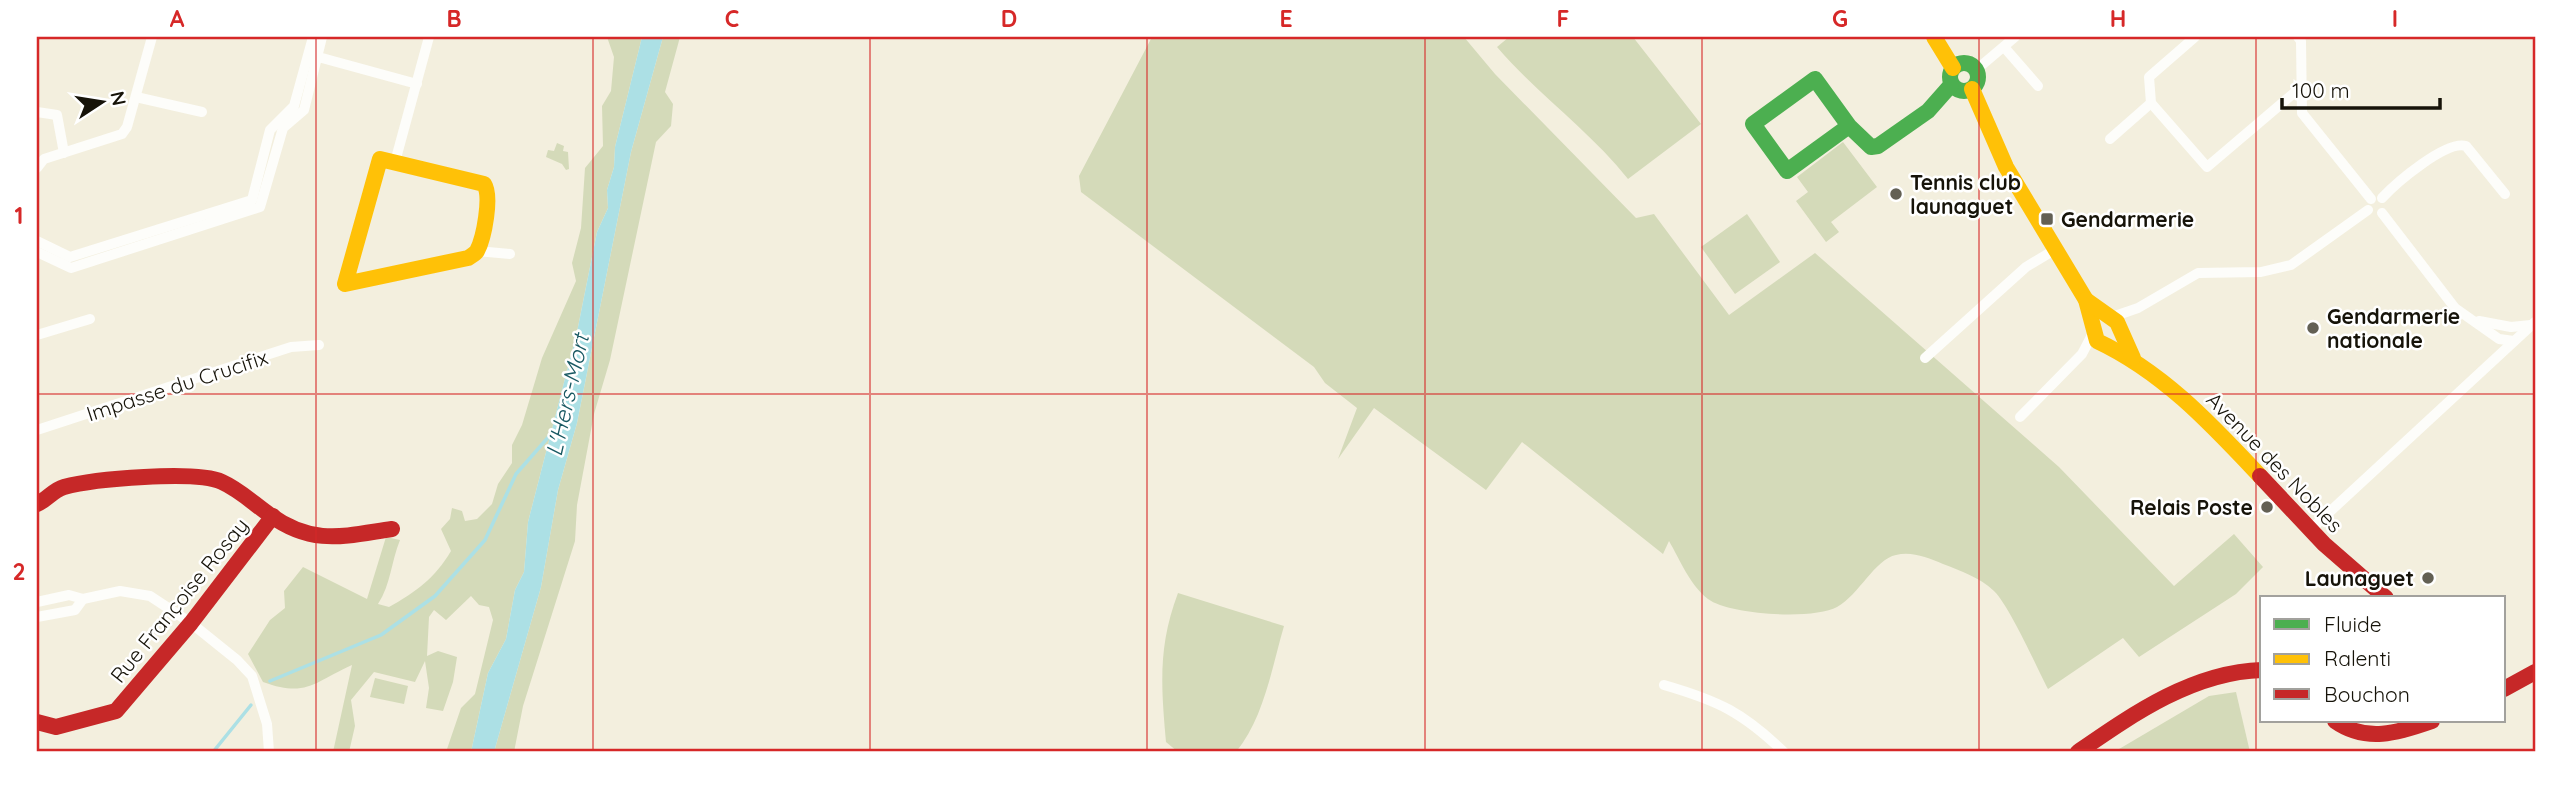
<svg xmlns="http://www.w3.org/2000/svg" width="2572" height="789" font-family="Quicksand,sans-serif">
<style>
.green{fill:#d4dab9}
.water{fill:#ace0e5}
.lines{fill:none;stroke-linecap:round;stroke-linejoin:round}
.stream{stroke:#ace0e5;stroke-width:3.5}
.street{stroke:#fdfdfa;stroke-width:10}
.fast{stroke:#4caf50;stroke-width:16}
.slow{stroke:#ffc107;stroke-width:16}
.jam{stroke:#c62828;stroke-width:16}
.grid{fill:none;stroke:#d62828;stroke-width:2;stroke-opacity:0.55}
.poi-dot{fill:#636054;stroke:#fff;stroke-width:2.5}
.labels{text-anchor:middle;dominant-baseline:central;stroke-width:5;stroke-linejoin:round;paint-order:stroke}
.poi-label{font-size:21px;font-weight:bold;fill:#161309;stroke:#fff;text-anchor:start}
.street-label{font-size:21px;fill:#161309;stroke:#fff}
.water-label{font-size:23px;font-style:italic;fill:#195963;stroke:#fff}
.neatline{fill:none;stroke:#d62828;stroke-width:2.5}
.grid-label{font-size:23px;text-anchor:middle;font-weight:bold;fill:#d62828}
</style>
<rect width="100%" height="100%" fill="#f3efde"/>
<!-- green -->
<g class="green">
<path d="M607,37H642L615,147L614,167L607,190L608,208L597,232L577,332L528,522L524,572L515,590L506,639L488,673L471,752H446L461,708L475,694L493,620L489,607L479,605L471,596L446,620L434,610L429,617L427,656L438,651L457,657L453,682L443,711L426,708L429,688L425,661L415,682L374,672L351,700L355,726L349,752H333L352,665C314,682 307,698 263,682L248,654L270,620L285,608L284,591L303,567L367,599L386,537L400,540C391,562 391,584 378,604L389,607C416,592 435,578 451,551L441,529L450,519L452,508L462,511L465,521L477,519L492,504L498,484L512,463V445L522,425L542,358L576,281L572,263L581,228L585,168L603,146L602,106L611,91L614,57Z"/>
<polygon points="663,37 680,37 665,92 673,104 671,126 656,142 610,360 594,414 577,505 575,541 523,706 514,752 494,752 541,587 558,490 577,423 631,152"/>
<path d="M1152,37H1464L1495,74L1636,218L1654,214L1729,315L1815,253L2059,467L2174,586L2234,534L2263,567L2236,594L2139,657L2123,638L2048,689C2036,666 2010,607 1994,591C1979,577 1961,571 1943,564C1928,558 1912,551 1896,555C1875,559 1859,595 1837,607C1814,620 1729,615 1708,599C1690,585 1680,560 1669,541L1663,554L1522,442L1486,490L1374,408L1338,459L1357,408L1325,383L1314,367L1081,192L1079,176Z"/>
<path d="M1509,37H1633L1701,124L1628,179C1589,130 1538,95 1497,47Z"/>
<polygon points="1843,142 1877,187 1831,222 1839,232 1826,242 1796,201 1808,192 1797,177"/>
<polygon points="557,143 564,146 563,151 568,152 569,169 566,170 562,164 546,157 548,150 554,151"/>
<polygon points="1747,214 1780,262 1735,294 1701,247"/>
<path d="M1178,593L1284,626C1272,667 1264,718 1236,752H1178L1166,742C1161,686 1158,646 1178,593Z"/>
<polygon points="375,678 408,686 404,704 370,697"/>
<polygon points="2236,692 2250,752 2114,752 2209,696"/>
</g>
<!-- water -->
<polygon class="water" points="642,37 663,37 631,152 577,423 558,490 541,587 494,752 471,752 488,673 506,639 515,590 524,572 528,522 577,332 597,232 608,208 607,190 614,167 615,147"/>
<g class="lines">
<!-- stream -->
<g class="stream">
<polyline points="270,681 381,635 435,596 485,540 516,474 552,433"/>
<polyline points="213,752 251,705"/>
</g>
<!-- street -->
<g class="street">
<polyline points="2195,37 2149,77 2151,103 2207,167 2301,87"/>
<polyline points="2298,37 2301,41 2302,113 2371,199"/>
<polyline points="2004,47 2038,86"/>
<polyline points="311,55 417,84"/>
<polyline points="1976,70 2015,37"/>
<polyline points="136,97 202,112"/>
<polyline points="37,112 57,115 64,153"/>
<polyline points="2110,139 2151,103"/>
<polyline points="395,162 429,37"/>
<polyline points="37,168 44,159 122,134 127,127 152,37"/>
<path d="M2382,198C2396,183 2446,140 2466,146L2505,194"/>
<polyline points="2382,213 2455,308 2499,339 2514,341"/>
<polyline points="37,241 70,257 252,200 270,130 294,106 313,37"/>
<polyline points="477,251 510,254"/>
<polyline points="37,252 71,268 260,207 283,128 304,110 322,37"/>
<polyline points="2109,318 2138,308 2198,273 2261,272 2291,265 2368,210"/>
<polyline points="2479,321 2511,327 2531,325"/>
<polyline points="37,335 90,319"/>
<polyline points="1925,358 2026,267 2056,249"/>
<polyline points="2020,417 2082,354 2093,333"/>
<polyline points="37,430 291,347 319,345"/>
<polyline points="2310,530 2535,322"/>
<polyline points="37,602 69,595 83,599 120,591 150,596 191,623 237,660 252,676 267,724 269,752"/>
<polyline points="37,617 75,610 83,599"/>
<path d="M1664,685C1719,701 1742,712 1784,752"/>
</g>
<!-- fast -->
<g class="fast">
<circle cx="1964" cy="77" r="14"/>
<polyline points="1849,126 1787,171 1753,124 1815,79 1849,126 1871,147 1878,146 1928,111 1951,85"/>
</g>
<!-- slow -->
<g class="slow">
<polyline points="1934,37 1953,68"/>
<path d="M1972,89L2006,167L2086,300L2097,341C2163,372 2211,424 2260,476"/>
<path d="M380,159L484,184C492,196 484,238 477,251C475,254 471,256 468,258L345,284Z"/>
<polyline points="2086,300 2117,322 2133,358"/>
</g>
<!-- jam -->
<g class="jam">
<polyline points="2260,476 2324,544 2386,598"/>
<path d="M37,504C47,500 53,490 64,487C93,479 196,470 222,482C240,490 254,504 270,515C313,546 344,536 392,529"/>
<polyline points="2504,689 2535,672"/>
<path d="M2335,721C2366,743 2398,733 2432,721"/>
<polyline points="37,722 56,727 116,711 191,623 273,516"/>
<path d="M2078,752C2133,714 2193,672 2262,670"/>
</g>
</g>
<!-- grid -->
<path class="grid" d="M316,37V752M593,37V752M870,37V752M1147,37V752M1425,37V752M1702,37V752M1979,37V752M2256,37V752M37,394H2535"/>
<!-- markers -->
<g class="poi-dot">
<circle cx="1896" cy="194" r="7"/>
<rect x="2040" y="212" width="14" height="14" rx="3.5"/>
<circle cx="2313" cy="328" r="7"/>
<circle cx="2267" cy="507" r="7"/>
<circle cx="2428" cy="578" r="7"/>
</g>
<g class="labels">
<!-- poi labels -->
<g class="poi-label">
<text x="1910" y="182">Tennis club<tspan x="1910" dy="24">launaguet</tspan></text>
<text x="2061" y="219">Gendarmerie</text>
<text x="2327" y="316">Gendarmerie<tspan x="2327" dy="24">nationale</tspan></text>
<text x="2253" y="507" text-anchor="end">Relais Poste</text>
<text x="2414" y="578" text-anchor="end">Launaguet</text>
</g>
<!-- street labels -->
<g class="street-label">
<text transform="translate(177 385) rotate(-18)">Impasse du Crucifix</text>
<text transform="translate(2275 462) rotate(46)">Avenue des Nobles</text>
<text transform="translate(179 600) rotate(-51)">Rue Françoise Rosay</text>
</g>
<!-- water labels -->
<g class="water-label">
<text transform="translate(567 395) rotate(-77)">L'Hers-Mort</text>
</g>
</g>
<!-- border -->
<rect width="2572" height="789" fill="none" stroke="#ffffff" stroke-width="77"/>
<!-- legend -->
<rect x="2260" y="596" width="245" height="126" fill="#ffffff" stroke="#a2a19d" stroke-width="2"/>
<rect x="2274" y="619" width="35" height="10" fill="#4caf50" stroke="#a2a19d" stroke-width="2"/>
<text x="2324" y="632" font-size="21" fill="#161309">Fluide</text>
<rect x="2274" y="654" width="35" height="10" fill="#ffc107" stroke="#a2a19d" stroke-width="2"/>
<text x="2324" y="666" font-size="21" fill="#161309">Ralenti</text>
<rect x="2274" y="689" width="35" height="10" fill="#c62828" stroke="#a2a19d" stroke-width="2"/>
<text x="2324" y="702" font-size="21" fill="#161309">Bouchon</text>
<!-- north arrow -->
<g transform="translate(102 102) rotate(78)" stroke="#ffffff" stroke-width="5" paint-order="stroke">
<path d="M0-5L12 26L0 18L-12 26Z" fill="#161309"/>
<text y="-10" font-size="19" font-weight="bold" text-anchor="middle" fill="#161309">N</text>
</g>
<!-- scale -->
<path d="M2282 98v10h158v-10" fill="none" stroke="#161309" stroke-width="3.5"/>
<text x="2292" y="98" font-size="21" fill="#161309" stroke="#ffffff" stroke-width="5" paint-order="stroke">100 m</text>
<rect x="38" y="38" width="2496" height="712" class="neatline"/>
<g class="grid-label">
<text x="177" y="27">A</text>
<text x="454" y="27">B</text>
<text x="732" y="27">C</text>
<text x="1009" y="27">D</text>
<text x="1286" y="27">E</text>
<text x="1563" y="27">F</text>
<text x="1840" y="27">G</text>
<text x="2118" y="27">H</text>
<text x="2395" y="27">I</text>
<text x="19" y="224">1</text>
<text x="19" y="580">2</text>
</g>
</svg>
